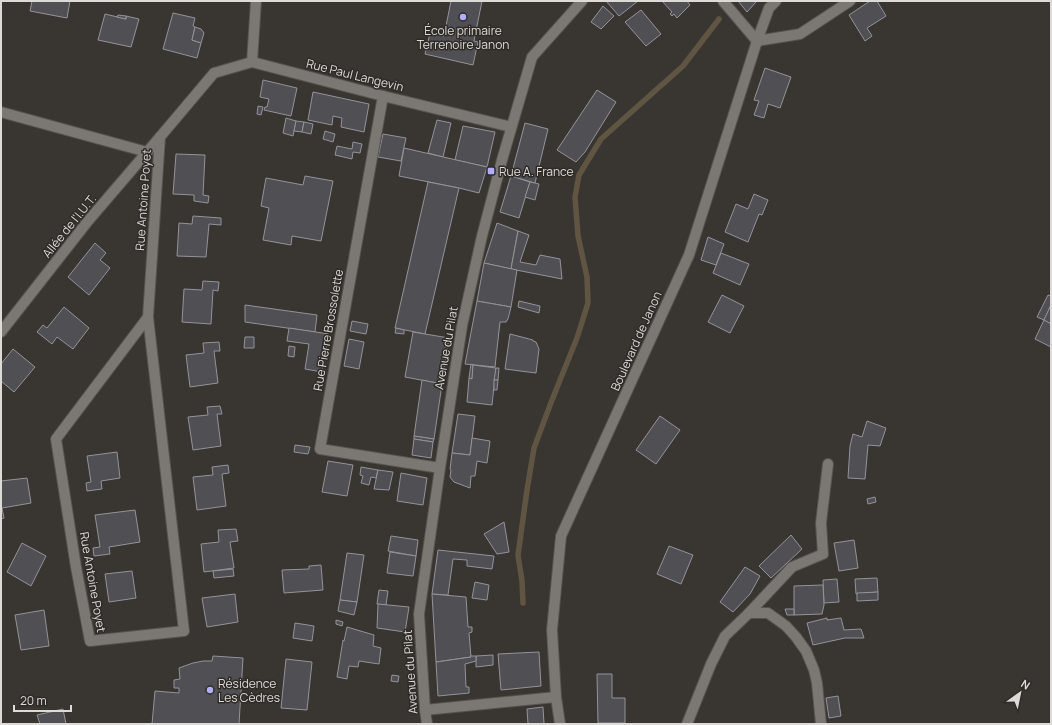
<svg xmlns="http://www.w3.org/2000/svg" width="1052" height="725" font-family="Manrope,sans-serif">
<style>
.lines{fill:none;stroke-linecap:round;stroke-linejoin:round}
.stream{stroke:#605543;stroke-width:5.5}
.building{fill:#4f4f54;stroke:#93939a}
.street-casing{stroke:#56534e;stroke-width:12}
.secondary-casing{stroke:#56534e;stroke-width:12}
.street{stroke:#7b7772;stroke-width:10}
.secondary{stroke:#7b7772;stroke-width:10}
.poi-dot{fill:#b0aefa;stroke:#2f2c28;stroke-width:1.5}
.labels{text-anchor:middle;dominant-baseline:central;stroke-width:3;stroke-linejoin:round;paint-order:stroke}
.poi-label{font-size:12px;fill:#dddbd8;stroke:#2f2c28;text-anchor:start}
.street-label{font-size:12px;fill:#dddbd8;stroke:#2f2c28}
</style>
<rect width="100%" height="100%" fill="#393632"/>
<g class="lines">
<!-- stream -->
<polyline class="stream" points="523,603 522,581 518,555 527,490 534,448 552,400 577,338 588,303 587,277 578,236 575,197 579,175 601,139 683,66 719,19"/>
</g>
<!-- building -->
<g class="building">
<polygon points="32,1 70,1 67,18 30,11"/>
<polygon points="451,1 482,1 474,41 478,42 473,65 425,54 430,33 444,36"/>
<polygon points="606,1 638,1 619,16"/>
<polygon points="662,1 687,1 690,5 677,18 674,14 672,16 670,14 672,12"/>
<polygon points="738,1 757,1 747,12"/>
<polygon points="870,1 877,1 886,16 867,28 872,36 865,41 849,15"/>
<polygon points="603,6 614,16 601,29 591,22"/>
<polygon points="641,10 661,34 646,46 625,22"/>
<polygon points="173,13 195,18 193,26 195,27 192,40 201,43 197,58 163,49"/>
<polygon points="105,14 126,19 126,16 139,19 131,47 98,40"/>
<polygon points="118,15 126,16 126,19 117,17"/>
<polygon points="195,27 201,29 204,33 201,43 192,40"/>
<polygon points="765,68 791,77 780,108 768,104 764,118 754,115 759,101 754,100"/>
<polygon points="263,80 297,88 291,116 264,110 265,107 267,107 269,99 260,97"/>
<polygon points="597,90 616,102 585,152 576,162 557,150"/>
<polygon points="313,92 369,104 364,132 341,127 342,118 333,116 332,125 308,120"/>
<polygon points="258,106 263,107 261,115 257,114"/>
<polygon points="286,118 296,121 293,136 283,133"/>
<polygon points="437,120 451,123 443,157 428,153"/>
<polygon points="296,121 304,122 302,132 294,131"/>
<polygon points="304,122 313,124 311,134 302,132"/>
<polygon points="525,123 548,129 535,183 511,176"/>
<polygon points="463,126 495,132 487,167 455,160"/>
<polygon points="325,131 335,134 333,142 323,139"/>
<polygon points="383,134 406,138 401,161 378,157"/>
<polygon points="353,142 362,144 360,153 353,152 352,159 335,155 337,146 352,149"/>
<polygon points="404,148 487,167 479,193 459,188 399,176"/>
<polygon points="176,154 205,155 203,195 209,196 208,203 194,201 194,195 173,194"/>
<polygon points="305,176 333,181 321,241 292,236 291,245 263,240 269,208 261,206 266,178 303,185"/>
<polygon points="511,176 530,182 519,218 500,212"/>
<polygon points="428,182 459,188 425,334 395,328"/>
<polygon points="530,182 539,184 535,200 525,197"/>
<polygon points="754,194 768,200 762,215 759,214 748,242 725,232 736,204 748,209"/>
<polygon points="193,216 221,218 221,225 209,224 206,257 177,256 179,223 192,224"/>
<polygon points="497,223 518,231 511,269 484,263"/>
<polygon points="518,231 529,235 520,262 536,265 540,255 560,259 562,279 511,269"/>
<polygon points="708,237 724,244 716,265 701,260"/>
<polygon points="95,243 106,253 100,260 110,268 89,295 68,277"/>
<polygon points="721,253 749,264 740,285 713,273"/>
<polygon points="484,263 517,270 511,307 477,301"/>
<polygon points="203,281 219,282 218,291 213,290 211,324 182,322 184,289 202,290"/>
<polygon points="722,295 744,306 730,333 708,322"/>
<polygon points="1048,295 1051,296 1051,305 1044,320 1037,317"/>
<polygon points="477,301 511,307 508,319 506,322 500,322 495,367 465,364"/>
<polygon points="519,301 540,306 539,313 518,307"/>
<polygon points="245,305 317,315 315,332 245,322"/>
<polygon points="1051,305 1051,324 1044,320"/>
<polygon points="64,307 89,328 73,349 57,337 52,344 37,332 43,325 47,328"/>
<polygon points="1044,320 1051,324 1051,347 1035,339"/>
<polygon points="352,321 368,324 366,334 350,331"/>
<polygon points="289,328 329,334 322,372 305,369 309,344 287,341"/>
<polygon points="396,328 404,330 404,334 395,333"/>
<polygon points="413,332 449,338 442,384 405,377"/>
<polygon points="510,334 533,340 533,341 536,342 539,349 536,373 505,369"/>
<polygon points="245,337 254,337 254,348 244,348"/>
<polygon points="349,339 364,342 359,369 344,366"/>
<polygon points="219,342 220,351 214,351 218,383 190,387 186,355 204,353 203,343"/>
<polygon points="289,346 295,347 294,357 288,356"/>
<polygon points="13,349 35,367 14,392 1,381 1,364"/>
<polygon points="471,364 473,365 472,379 469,378"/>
<polygon points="473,365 496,368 492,405 467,402 469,378 472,379"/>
<polygon points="496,368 499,368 498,380 494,380"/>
<polygon points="422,380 442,384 434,439 414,436"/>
<polygon points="494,380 498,380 497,390 494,390"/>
<polygon points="220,406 222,414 217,414 221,446 193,450 188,417 208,415 207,407"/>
<polygon points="458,414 475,416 470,455 452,453"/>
<polygon points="660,416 680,430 656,464 636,450"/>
<polygon points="867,421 886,428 880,446 868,445 865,479 848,478 850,446 853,434 862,437"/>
<polygon points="414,436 434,439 433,442 414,439"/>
<polygon points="472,438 490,441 487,463 477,461 475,476 471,476 470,488 454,482 450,477 451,470 450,469 452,453 470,455"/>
<polygon points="414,439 433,442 431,458 412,455"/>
<polygon points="295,445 310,447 308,454 294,452"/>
<polygon points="117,452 120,478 101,481 102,489 87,491 86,483 91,482 87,456"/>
<polygon points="328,461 353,465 347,496 322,492"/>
<polygon points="228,465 229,473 222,474 226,506 197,510 193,477 213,475 212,467"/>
<polygon points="361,467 378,470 376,478 371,477 369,485 361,483 363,476 360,475"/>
<polygon points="378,470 393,472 389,490 374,489"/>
<polygon points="401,473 427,478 423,505 397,501"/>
<polygon points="27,478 31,503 2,508 4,518 1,519 1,481"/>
<polygon points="875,497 876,502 868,504 867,499"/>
<polygon points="135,510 140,542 109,547 110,554 94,556 93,548 100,547 95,515"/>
<polygon points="504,522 509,552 497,554 484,534"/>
<polygon points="236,529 238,541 230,542 234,568 204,572 201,544 219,542 218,530"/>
<polygon points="791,535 802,549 771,578 759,566"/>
<polygon points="391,536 418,540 416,556 388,551"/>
<polygon points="854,540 858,568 839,571 834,543"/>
<polygon points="22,543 46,556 31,586 7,572"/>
<polygon points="669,546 693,555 681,584 657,574"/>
<polygon points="438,550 494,556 492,569 467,566 467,560 453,559 448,595 432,594"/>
<polygon points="390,552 416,556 413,576 387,573"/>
<polygon points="347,553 364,555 357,602 340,600"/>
<polygon points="321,565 323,590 284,593 282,570 309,569 309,566"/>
<polygon points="745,567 760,576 750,594 733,612 720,602"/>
<polygon points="233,569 234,576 214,578 213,571"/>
<polygon points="132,571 136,598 109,602 105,574"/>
<polygon points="877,578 878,592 856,594 855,579"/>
<polygon points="837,579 839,602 824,603 823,580"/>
<polygon points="475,582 489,585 487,600 472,598"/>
<polygon points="823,585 824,605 822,614 794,615 794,586"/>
<polygon points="379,590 388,591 386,605 377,604"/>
<polygon points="878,592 878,600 857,601 857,593"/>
<polygon points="235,594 238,622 207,627 202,598"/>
<polygon points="432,594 466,597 468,627 472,627 472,632 469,633 471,657 436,662"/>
<polygon points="340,600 357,602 354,615 338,611"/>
<polygon points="378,604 409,607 405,632 377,628"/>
<polygon points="785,609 794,609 794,615 787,615"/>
<polygon points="44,610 49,646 21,650 15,615"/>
<polygon points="827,618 827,620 841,618 844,630 861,629 864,638 845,638 813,645 807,623"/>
<polygon points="336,620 343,622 342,626 336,624"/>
<polygon points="295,623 314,626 312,641 293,638"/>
<polygon points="347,627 374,635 373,646 381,648 379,664 359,661 358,667 349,666 347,679 337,677 343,640 344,641"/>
<polygon points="539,652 541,686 501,690 498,654"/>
<polygon points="493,655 493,665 476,667 476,656"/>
<polygon points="213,656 243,658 239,724 152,724 155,691 179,693 179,688 174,688 174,680 180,679 179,668 193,663 203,661 212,661"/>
<polygon points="470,656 476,656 476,661 465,664 466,687 469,687 469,693 438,696 436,662 471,657"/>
<polygon points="286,659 312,662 307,710 281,708"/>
<polygon points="597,674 612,674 612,698 625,698 625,723 598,723"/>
<polygon points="392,675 399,676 398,682 391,681"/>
<polygon points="838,696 841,716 829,718 826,698"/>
<polygon points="543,707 544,724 528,724 527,709"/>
<polygon points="63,709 66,724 40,724 37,715"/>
</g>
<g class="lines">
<!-- street casing -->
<g class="street-casing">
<g id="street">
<polyline points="256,1 252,62 383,96 511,127"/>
<polyline points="757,41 800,34 850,1"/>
<polyline points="383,96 320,449 440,468"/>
<polyline points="1,112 147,152"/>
<polyline points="148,317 56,439 76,567 90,641 184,631 148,317 160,137 214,73 252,62"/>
<polyline points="1,332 88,221 160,137"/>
<polyline points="749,613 792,567 823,554 821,523 828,464"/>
<polyline points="556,697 560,724"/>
<polyline points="687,724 711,664 725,636 749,613 768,613 786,626 796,637 806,651 814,670 817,683 821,724"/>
</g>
</g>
<!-- secondary casing -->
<g class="secondary-casing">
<g id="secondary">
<polyline points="723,1 757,41"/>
<polyline points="425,710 556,697 552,630 561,536 689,255 757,41 769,8 776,1"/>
<polyline points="427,724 425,710 419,614 440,468 462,326 482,236 502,160 532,57 582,1"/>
</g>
</g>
<!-- street -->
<use href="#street" class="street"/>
<!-- secondary -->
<use href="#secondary" class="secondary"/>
</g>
<!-- markers -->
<g class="poi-dot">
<circle cx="463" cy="17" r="4"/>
<rect x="487" y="167" width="8" height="8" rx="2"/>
<circle cx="210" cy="690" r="4"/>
</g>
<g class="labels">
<!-- poi labels -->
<g class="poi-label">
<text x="463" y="30" text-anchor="middle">École primaire<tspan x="463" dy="14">Terrenoire Janon</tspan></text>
<text x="499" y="171">Rue A. France</text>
<text x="218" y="683">Résidence<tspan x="218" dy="14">Les Cèdres</tspan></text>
</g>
<!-- street labels -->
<g class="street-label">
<text transform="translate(355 75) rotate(14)">Rue Paul Langevin</text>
<text transform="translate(143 200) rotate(-86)">Rue Antoine Poyet</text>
<text transform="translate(69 226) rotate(-51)">Allée de l'I.U.T.</text>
<text transform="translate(328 330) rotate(-80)">Rue Pierre Brossolette</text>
<text transform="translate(636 341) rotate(-66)">Boulevard de Janon</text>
<text transform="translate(446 348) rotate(-80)">Avenue du Pilat</text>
<text transform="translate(93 582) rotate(80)">Rue Antoine Poyet</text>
<text transform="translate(410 672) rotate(-94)">Avenue du Pilat</text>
</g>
</g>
<!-- border -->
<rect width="1052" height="725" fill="none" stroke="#dddbd8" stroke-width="4"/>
<!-- north arrow -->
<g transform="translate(1020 693) rotate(33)" stroke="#2f2c28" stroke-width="3" paint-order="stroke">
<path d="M0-3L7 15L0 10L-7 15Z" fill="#dddbd8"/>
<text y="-6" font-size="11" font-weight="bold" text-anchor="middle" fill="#dddbd8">N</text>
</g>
<!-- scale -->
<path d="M14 705v6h57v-6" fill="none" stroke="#dddbd8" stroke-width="2"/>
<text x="20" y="705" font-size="12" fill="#dddbd8" stroke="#2f2c28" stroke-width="3" paint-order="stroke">20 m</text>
</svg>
